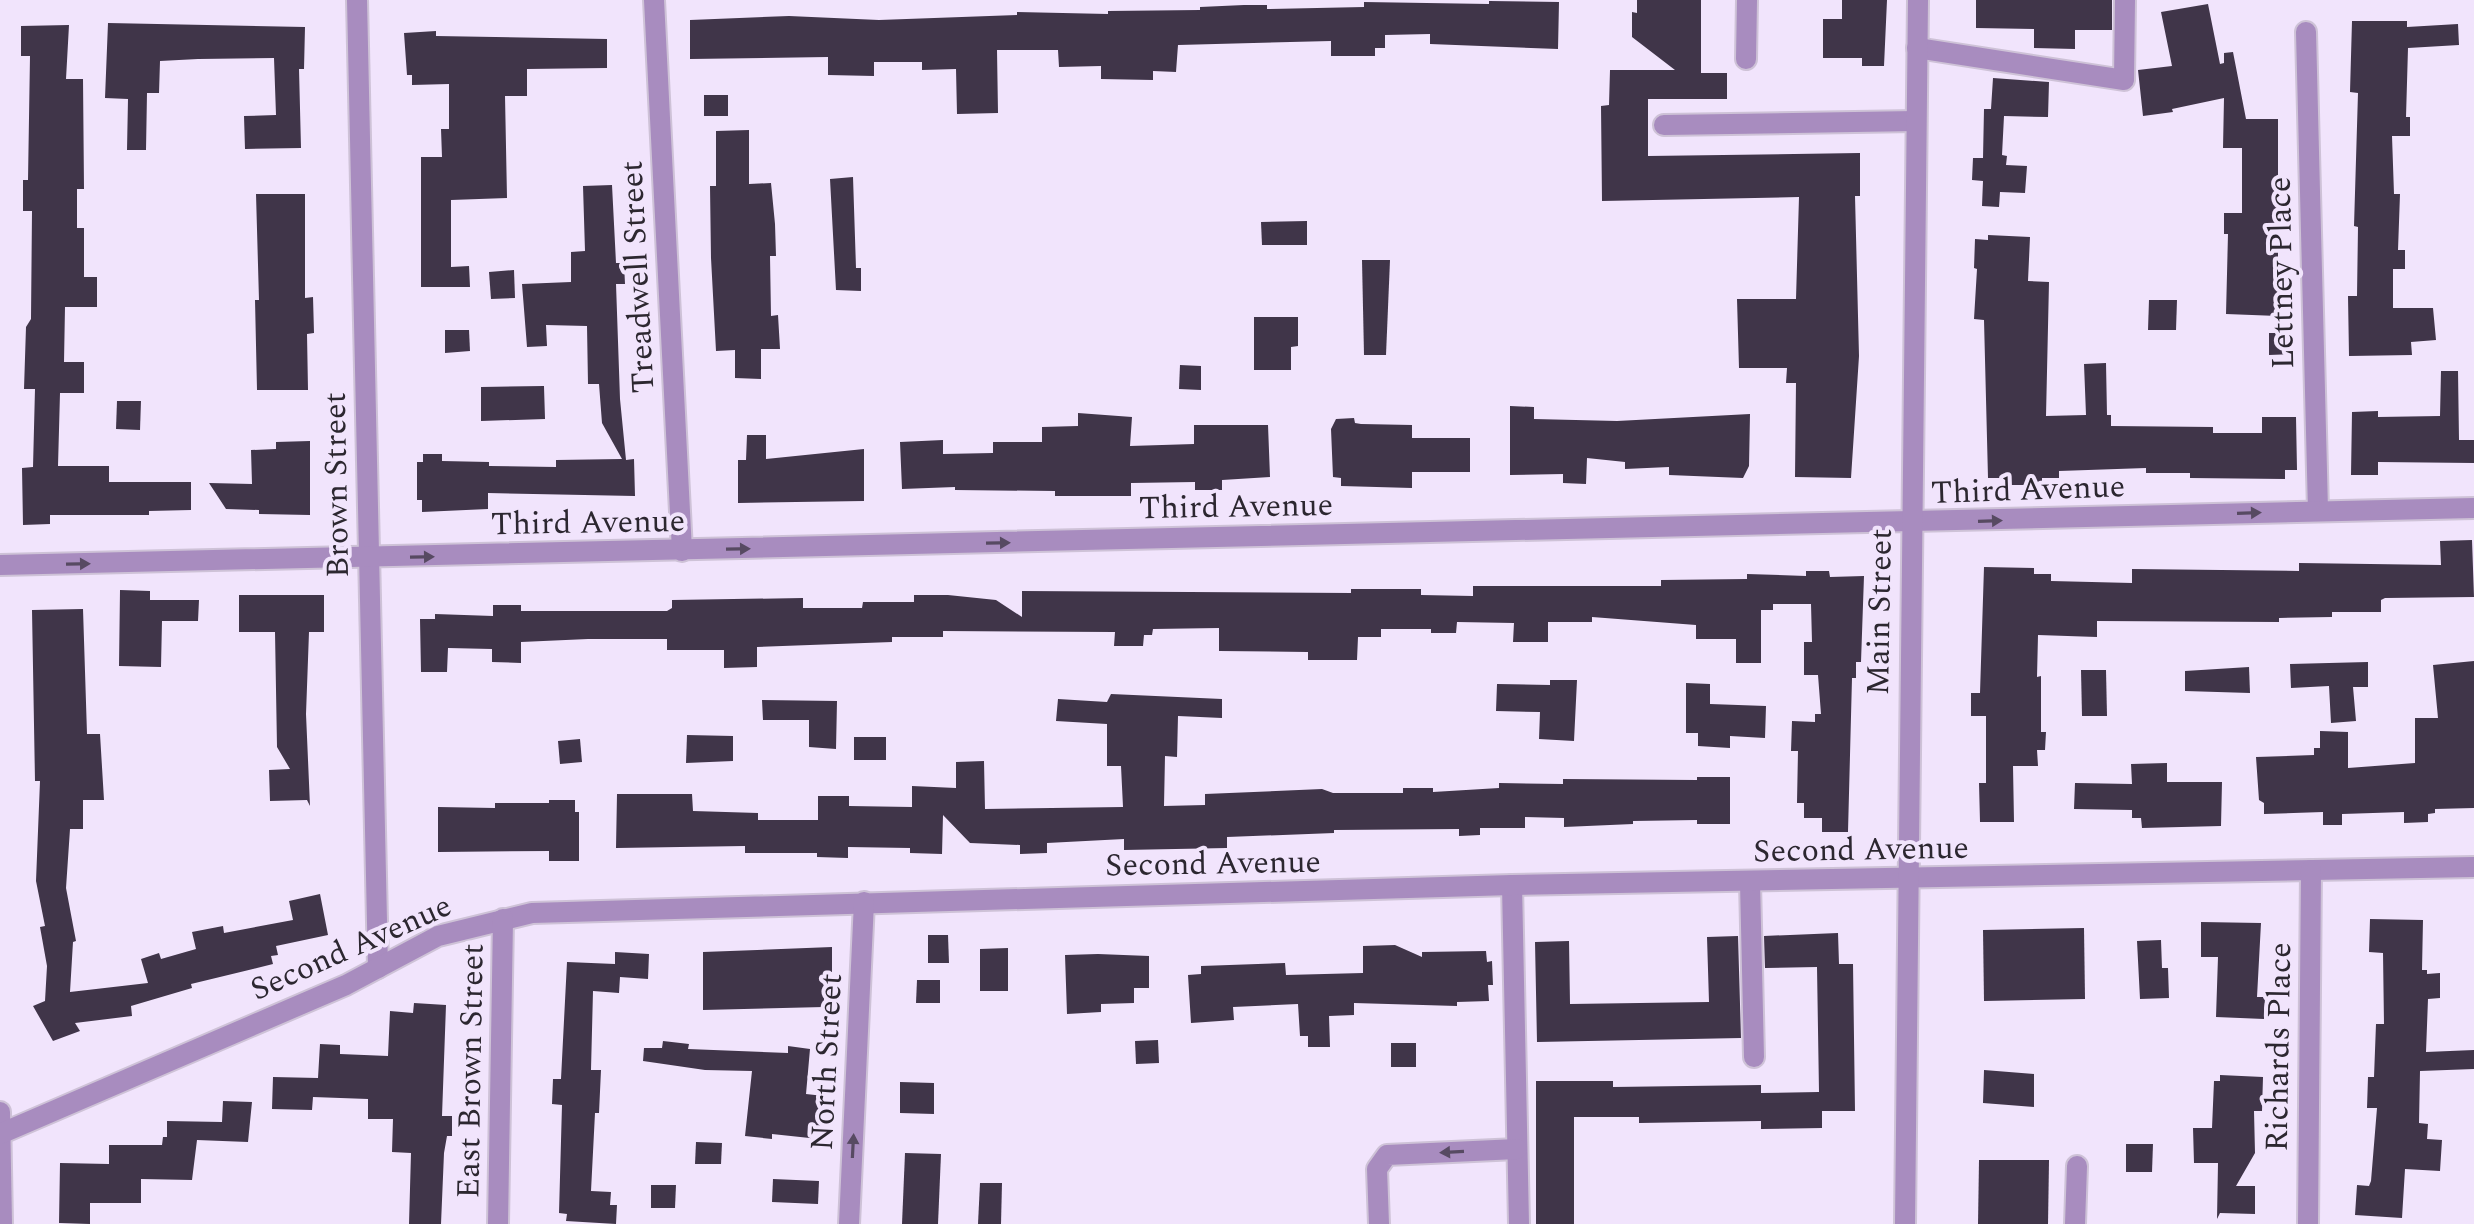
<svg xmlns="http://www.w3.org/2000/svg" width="2474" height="1224" font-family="Spectral,serif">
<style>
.building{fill:#403549}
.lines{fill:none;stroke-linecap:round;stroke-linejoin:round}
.minor-casing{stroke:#cec2d7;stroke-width:24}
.minor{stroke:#a88cbf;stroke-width:20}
.oneway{fill:#574a62}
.labels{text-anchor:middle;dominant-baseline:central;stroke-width:8;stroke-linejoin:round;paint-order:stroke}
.street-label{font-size:32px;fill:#2c2730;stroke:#f1e4fc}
</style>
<rect width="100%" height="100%" fill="#f1e4fc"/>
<!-- building -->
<g class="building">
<polygon points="1637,0 1701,0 1701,73 1727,73 1727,99 1648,99 1648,156 1860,153 1860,196 1855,196 1859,356 1851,478 1795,477 1796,383 1786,383 1787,368 1739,368 1737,299 1796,299 1799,197 1602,201 1601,106 1609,105 1610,70 1675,70 1632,37 1632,12 1637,13"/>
<polygon points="1842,0 1887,0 1884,66 1862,66 1862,58 1823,58 1823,19 1842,19"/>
<polygon points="1976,0 2112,0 2112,30 2075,30 2075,49 2034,48 2034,29 1976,28"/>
<polygon points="1489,1 1559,2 1558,49 1430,44 1430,34 1385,35 1385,48 1375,48 1375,56 1331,56 1331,41 1178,45 1176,72 1153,71 1153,80 1101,79 1101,66 1059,67 1058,50 997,50 998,113 957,114 956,69 922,70 922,62 874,62 874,76 828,75 828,57 690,59 690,20 789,16 879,20 1017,15 1017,12 1108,14 1108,11 1200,10 1200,7 1244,5 1267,5 1267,9 1364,7 1364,2 1489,4"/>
<polygon points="2208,4 2220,64 2224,63 2224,53 2233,52 2246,119 2278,119 2278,316 2226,314 2228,234 2224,234 2224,213 2242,213 2242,148 2223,148 2224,98 2172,109 2173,112 2143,116 2138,70 2172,66 2161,12"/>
<polygon points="2352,21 2407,21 2407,27 2458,24 2459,45 2408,48 2406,117 2410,117 2410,136 2392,136 2394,194 2400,194 2398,250 2405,250 2405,269 2393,269 2393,308 2433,308 2436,340 2411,342 2412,355 2349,356 2348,296 2357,296 2358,227 2354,226 2358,93 2350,92"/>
<polygon points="108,23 305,27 304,69 299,69 301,148 245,149 244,116 276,115 274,58 198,59 160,61 159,93 147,93 146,150 127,150 128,99 105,98"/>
<polygon points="69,25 66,79 83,79 84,189 77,189 77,228 84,228 84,277 97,277 97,307 65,307 64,362 84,362 84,393 60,393 58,466 109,466 109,482 191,482 191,510 149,511 149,515 50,515 50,524 23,525 22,468 33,467 35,389 24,389 26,327 31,319 32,211 23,211 23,180 28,180 30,56 21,56 21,26"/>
<polygon points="436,31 436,36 607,39 607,68 527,69 527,96 505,96 507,198 451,200 451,267 469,266 470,287 421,287 421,157 442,157 441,129 449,129 449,84 412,85 412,75 407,75 404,33"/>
<polygon points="1993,78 2049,82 2048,117 2004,116 2002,155 2007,156 2006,165 2027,166 2025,193 2000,192 1999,207 1982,206 1983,181 1972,180 1973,158 1983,158 1984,109 1991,109"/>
<rect x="704" y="95" width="24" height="21"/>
<polygon points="749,130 749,184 771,183 775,224 776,256 770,256 771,316 778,315 780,349 761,349 761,379 735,378 735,350 716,351 711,258 710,186 716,186 716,131"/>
<polygon points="853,177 856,268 861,268 861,291 836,290 830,179"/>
<polygon points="612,185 616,263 624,263 625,284 616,284 620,399 626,460 634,459 635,496 488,493 488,509 422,512 422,500 417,500 417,462 423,462 423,454 442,454 442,461 489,462 489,466 556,467 556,460 622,459 602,423 599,384 588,384 587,326 546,325 547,346 527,347 522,284 571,282 571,252 585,251 583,186"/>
<polygon points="256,194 305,194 305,298 313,297 314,333 307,334 308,390 257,390 255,300 259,300"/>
<polygon points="1307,221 1307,245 1262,245 1261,222"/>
<polygon points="1988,235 2030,237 2028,281 2049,282 2046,416 2086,415 2084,364 2106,363 2107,415 2111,415 2111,426 2213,427 2213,433 2262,433 2262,417 2296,417 2297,470 2285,470 2285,479 2190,478 2190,473 2146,473 2146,468 2059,471 2059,478 2042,478 2042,485 2010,485 2010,478 1988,478 1984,320 1974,319 1977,269 1974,268 1975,239 1988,240"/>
<polygon points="1362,260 1390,260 1386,355 1364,355"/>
<polygon points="514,270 515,298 491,299 489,272"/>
<polygon points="2149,300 2177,300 2176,330 2148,330"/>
<polygon points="1254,317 1298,317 1298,346 1291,347 1291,370 1254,370"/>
<polygon points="445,330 469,330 470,351 445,353"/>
<polygon points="2269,333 2291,333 2291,354 2269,355"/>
<polygon points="1180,365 1201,366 1201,390 1179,389"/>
<polygon points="2441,371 2458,371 2459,440 2474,440 2474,463 2378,462 2378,475 2351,475 2352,412 2378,411 2378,417 2440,416"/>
<polygon points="544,386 545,419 481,421 481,387"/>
<polygon points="117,401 141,401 140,430 116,429"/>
<polygon points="1510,406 1534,407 1534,419 1617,421 1750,414 1749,466 1743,478 1669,475 1669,467 1625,469 1625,462 1587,458 1586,484 1563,483 1563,474 1510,475"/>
<polygon points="1078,413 1132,417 1130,446 1194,444 1194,425 1268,425 1270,477 1222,480 1222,490 1195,490 1195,482 1131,483 1131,496 1055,496 1055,491 955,490 955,487 902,489 900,442 943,440 943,454 993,453 993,442 1042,442 1042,427 1078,426"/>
<polygon points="1354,418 1355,423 1361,424 1412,425 1412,438 1470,438 1470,472 1412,472 1412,488 1341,486 1341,478 1333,477 1331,429 1336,419"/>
<polygon points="747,435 766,435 766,459 864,449 864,501 738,503 738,460 746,460"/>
<polygon points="310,441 310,515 259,514 259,510 226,509 209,483 252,484 251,450 276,449 276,442"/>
<polygon points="2472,540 2474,597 2385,598 2381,600 2381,612 2332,612 2332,617 2279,618 2279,622 2097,621 2097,637 2038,635 2037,677 2041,676 2041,732 2046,732 2045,750 2037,750 2038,766 2013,766 2014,822 1980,822 1979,783 1986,783 1986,716 1971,716 1971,693 1980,693 1984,567 2034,568 2034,574 2051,574 2051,581 2132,583 2132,569 2299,571 2299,563 2441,565 2440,541"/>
<polygon points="1806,571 1829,571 1830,577 1864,576 1861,662 1856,662 1856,678 1852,678 1848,832 1822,832 1822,818 1804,818 1804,803 1797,803 1798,751 1791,751 1792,721 1815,722 1815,714 1821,714 1818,675 1804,675 1804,642 1812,642 1811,604 1773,604 1773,610 1761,610 1761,663 1736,663 1736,639 1696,639 1696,625 1592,617 1592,622 1548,622 1548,642 1513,642 1514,623 1457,622 1456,633 1431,633 1431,629 1381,629 1381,637 1358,637 1357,660 1308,660 1308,652 1219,651 1219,628 1153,629 1152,635 1144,635 1143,646 1114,646 1115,632 943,631 943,637 892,637 892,642 757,647 757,667 724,668 724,650 667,650 667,639 588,639 521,642 521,663 492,662 492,649 448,648 447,672 421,672 420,619 435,619 435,614 493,616 493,605 521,605 521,611 667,611 672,608 672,600 803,598 803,608 862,608 863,602 914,602 914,595 948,595 996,600 1022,617 1022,591 1351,593 1351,589 1421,589 1421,595 1473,596 1473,586 1661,586 1661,580 1747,579 1747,574 1806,576"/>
<polygon points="120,590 150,591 150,600 199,600 198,621 162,621 161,667 119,666"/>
<polygon points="239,595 324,595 324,632 309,632 306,714 310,806 307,800 270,801 269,770 290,769 277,747 275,632 239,632"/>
<polygon points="83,609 87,734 100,734 104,800 83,800 83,829 70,829 66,888 76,941 73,942 70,992 148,983 141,959 159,953 161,959 196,949 192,932 223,926 224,933 293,920 289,901 320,894 328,935 276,946 278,955 271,956 273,964 191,984 192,988 131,1006 132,1016 75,1023 80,1031 53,1041 33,1006 45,1001 47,966 40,927 45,926 36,881 40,781 35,781 32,610"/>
<polygon points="2474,661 2474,808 2435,809 2435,813 2428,814 2428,822 2404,823 2404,812 2342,814 2342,825 2323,825 2323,812 2264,814 2264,803 2259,800 2256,757 2314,755 2314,748 2320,748 2320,731 2348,732 2348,768 2415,763 2415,718 2438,718 2433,665"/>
<polygon points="2368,662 2368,687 2353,687 2356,721 2331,723 2329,686 2291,688 2290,664"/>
<polygon points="2249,667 2250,693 2185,691 2185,671"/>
<polygon points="2081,670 2106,670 2107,716 2082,716"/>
<polygon points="1550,680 1577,680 1574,741 1539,739 1540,712 1496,711 1497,684 1550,685"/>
<polygon points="1686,683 1710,684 1710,704 1766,706 1765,738 1730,736 1730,748 1698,746 1698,733 1686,733"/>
<polygon points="1111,694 1222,699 1222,718 1178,716 1177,757 1165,756 1164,806 1205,805 1205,794 1322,789 1333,793 1403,793 1403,788 1433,788 1433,792 1499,788 1499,783 1563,784 1563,779 1697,780 1697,777 1730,777 1730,824 1697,824 1697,820 1633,821 1633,824 1564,827 1564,818 1525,817 1525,828 1480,828 1480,835 1459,836 1459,829 1334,830 1334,833 1227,837 1227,848 1124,850 1124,839 1047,843 1047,853 1020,854 1020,845 970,843 943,815 942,854 910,853 910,848 848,847 848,858 817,857 817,853 745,853 745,846 616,848 617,794 692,794 693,811 758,813 758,820 818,820 818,796 849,796 849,806 912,807 912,786 956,788 956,762 984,761 985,809 1123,807 1121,766 1107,766 1107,724 1056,721 1058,699 1107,702"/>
<polygon points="762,700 837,701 836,749 809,747 809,720 763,720"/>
<polygon points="687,735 733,736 733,761 686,763"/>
<rect x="854" y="737" width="32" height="23"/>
<polygon points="580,739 582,762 560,764 558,741"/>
<polygon points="2167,763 2167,782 2222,782 2221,826 2142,828 2141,818 2132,818 2132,810 2074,809 2075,783 2132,784 2131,764"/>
<polygon points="549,800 575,800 575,812 579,812 579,861 549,861 549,851 438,852 438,807 495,808 495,803 549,803"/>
<polygon points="2370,919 2423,920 2422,970 2427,970 2427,974 2440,973 2440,998 2428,999 2426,1052 2474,1050 2474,1069 2420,1071 2419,1123 2428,1124 2427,1139 2442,1140 2440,1171 2405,1169 2402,1218 2355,1215 2357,1185 2369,1186 2371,1181 2377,1108 2367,1108 2368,1077 2374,1077 2376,1024 2384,1024 2383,953 2369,952"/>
<polygon points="2201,922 2261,923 2257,997 2265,997 2264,1019 2216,1017 2218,957 2201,957"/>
<polygon points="2084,928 2085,999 1984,1001 1983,930"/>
<polygon points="1838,933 1839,964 1853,964 1855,1111 1822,1111 1822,1128 1761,1129 1761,1121 1639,1123 1639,1117 1574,1117 1574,1224 1536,1224 1536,1081 1613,1081 1613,1087 1761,1085 1761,1093 1819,1092 1817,967 1765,968 1764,936"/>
<polygon points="928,935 948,935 949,963 928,963"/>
<polygon points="1738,936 1741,1038 1537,1042 1535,942 1569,941 1570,1004 1709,1002 1707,937"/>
<polygon points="2161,940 2162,968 2168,968 2169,998 2140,999 2137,941"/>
<polygon points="1395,945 1422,957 1422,952 1486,951 1487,962 1492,961 1493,985 1488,985 1489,1001 1457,1002 1457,1006 1354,1003 1354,1015 1329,1016 1330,1047 1308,1047 1308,1036 1300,1036 1298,1004 1233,1007 1234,1020 1191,1023 1188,975 1201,974 1201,966 1285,963 1286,975 1363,973 1363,946"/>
<polygon points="832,947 832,972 824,972 824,1007 703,1010 703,952"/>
<polygon points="1008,948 1008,991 980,991 980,949"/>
<polygon points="615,952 649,954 648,979 620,977 619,993 593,991 591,1070 601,1070 599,1113 595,1113 591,1191 611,1192 610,1205 617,1205 616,1224 566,1221 567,1214 559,1213 562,1105 552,1104 553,1079 561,1079 567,962 615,964"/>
<polygon points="1098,954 1149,956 1149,988 1134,988 1134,1003 1101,1004 1101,1012 1067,1014 1065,955"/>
<polygon points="917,980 940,980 940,1003 916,1003"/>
<polygon points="414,1003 446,1005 442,1116 452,1116 452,1136 447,1136 444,1153 441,1224 409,1224 411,1153 392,1152 393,1119 368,1119 368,1099 313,1097 312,1110 272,1109 273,1077 318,1078 320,1044 340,1045 340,1054 388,1056 390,1011 413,1013"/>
<polygon points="1158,1040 1159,1063 1136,1064 1135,1041"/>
<polygon points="663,1041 689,1044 688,1049 788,1053 788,1046 810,1049 806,1094 824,1096 819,1139 772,1134 772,1139 745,1136 752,1071 705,1070 643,1061 644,1048 662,1048"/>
<rect x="1391" y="1043" width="25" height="24"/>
<polygon points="1984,1070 2034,1074 2034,1107 1983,1103"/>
<polygon points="2220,1075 2263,1077 2262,1111 2254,1111 2255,1153 2236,1186 2255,1186 2255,1214 2220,1213 2217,1219 2218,1163 2194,1163 2193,1128 2212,1128 2214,1081 2220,1081"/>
<polygon points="900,1082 934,1083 934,1114 900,1113"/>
<polygon points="223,1101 252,1102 248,1142 197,1140 192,1180 141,1179 141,1203 90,1203 90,1224 59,1223 60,1163 109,1164 109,1145 162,1145 163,1137 167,1137 167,1121 222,1122"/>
<polygon points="696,1142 722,1143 721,1164 695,1164"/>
<polygon points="2126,1144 2153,1144 2152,1172 2126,1172"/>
<polygon points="905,1153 941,1154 938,1224 902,1224"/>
<polygon points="1979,1160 2049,1160 2048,1224 1978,1224"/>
<polygon points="773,1179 819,1181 818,1204 772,1202"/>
<polygon points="980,1183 1002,1183 1001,1224 978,1224"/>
<polygon points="651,1185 676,1185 675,1208 651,1208"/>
</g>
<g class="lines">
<!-- minor casing -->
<g class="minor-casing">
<g id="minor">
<polyline points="357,0 378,968"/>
<polyline points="654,0 682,551"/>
<polyline points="2306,32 2318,511"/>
<polyline points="1917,48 2124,80 2125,0"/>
<polyline points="1746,59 1747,0"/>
<polyline points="1664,125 1916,121"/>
<polyline points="0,565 2474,508"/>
<polyline points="1750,882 1754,1057"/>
<polyline points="1512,885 1519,1224"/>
<polyline points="0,1112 2,1224"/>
<polyline points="0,1134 346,985 438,936 532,913 1512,885 2474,867"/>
<polyline points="498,1224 503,919"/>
<polyline points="849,1224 864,902"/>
<polyline points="1379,1224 1377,1169 1387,1155 1517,1149"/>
<polyline points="1905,1224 1918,0"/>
<polyline points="2075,1224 2077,1166"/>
<polyline points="2308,1224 2311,870"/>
</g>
</g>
<!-- minor -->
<use href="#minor" class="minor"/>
</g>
<!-- one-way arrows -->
<defs><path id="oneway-solid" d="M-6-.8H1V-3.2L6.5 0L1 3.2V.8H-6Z" transform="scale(2)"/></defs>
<g class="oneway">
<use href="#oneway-solid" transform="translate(2249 513) rotate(-2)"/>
<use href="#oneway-solid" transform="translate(1990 521) rotate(-2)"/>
<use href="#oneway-solid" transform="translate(998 543) rotate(-1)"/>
<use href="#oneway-solid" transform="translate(738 549) rotate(-1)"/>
<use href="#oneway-solid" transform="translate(422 557) rotate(-1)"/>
<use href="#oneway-solid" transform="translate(78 564) rotate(-1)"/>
<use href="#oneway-solid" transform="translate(853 1146) rotate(-87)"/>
<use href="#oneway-solid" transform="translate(1452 1152) rotate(177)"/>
</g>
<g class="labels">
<!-- street labels -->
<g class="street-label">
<text transform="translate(2282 273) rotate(-91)">Lettney Place</text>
<text transform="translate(638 277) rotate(-93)">Treadwell Street</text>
<text transform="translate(337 485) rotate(-91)">Brown Street</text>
<text transform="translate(2028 490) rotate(-2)">Third Avenue</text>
<text transform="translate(1236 507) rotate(-1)">Third Avenue</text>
<text transform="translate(588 523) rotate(-1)">Third Avenue</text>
<text transform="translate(1880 612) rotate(-89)">Main Street</text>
<text transform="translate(1861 850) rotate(-1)">Second Avenue</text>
<text transform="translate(1213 864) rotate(-1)">Second Avenue</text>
<text transform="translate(351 948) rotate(-24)">Second Avenue</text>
<text transform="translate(2279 1047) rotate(-89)">Richards Place</text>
<text transform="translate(827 1062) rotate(-87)">North Street</text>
<text transform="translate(471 1071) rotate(-89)">East Brown Street</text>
</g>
</g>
</svg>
